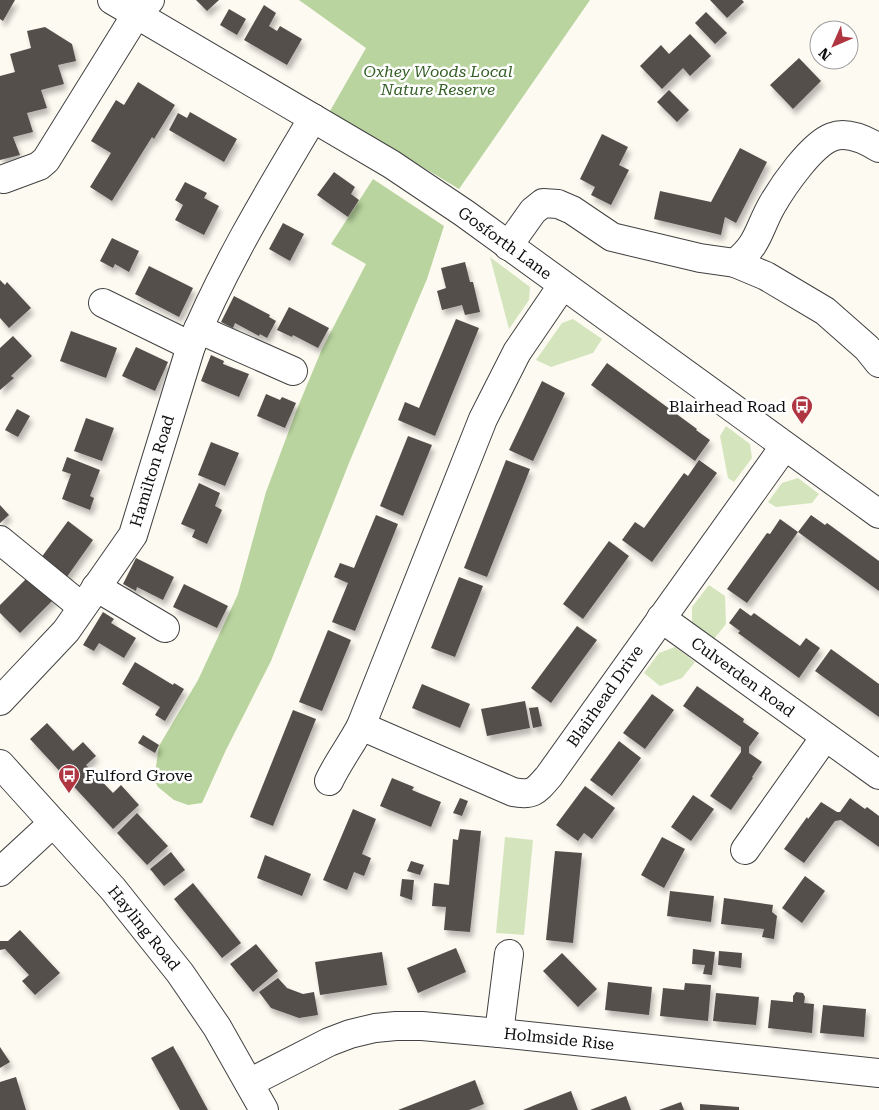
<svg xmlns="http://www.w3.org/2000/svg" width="879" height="1110" font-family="'Roboto Serif',serif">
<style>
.green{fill:#d4e5bd}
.forest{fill:#b9d49e}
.building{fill:#554f4b;filter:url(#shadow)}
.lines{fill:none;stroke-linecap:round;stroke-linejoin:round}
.minor-casing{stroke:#414141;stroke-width:30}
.minor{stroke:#fff;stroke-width:28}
.labels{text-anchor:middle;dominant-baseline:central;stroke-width:5;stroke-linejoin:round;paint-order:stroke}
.park-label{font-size:16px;font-style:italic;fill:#345f25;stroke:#fff}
.street-label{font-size:16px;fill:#0e0e0e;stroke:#fff}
.poi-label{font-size:16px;fill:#0e0e0e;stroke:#fff;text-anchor:end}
</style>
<defs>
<filter id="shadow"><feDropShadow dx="3" dy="5.5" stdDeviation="2.5" flood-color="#0004"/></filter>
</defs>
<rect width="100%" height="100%" fill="#fdfaf1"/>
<!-- green -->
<g class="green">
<polygon points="490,257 530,287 529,300 509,329"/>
<polygon points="573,319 602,339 593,353 551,367 536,360 562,323"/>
<polygon points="726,426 750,444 752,458 734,482 728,478 720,436"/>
<polygon points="798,478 819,494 812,503 776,507 768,502 782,483"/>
<polygon points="709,585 725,596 726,624 714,639 692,623 692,607"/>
<polygon points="675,647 695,662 682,678 660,686 644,673 659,653"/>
<polygon points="505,837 533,840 524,935 496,933"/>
</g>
<!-- forest -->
<g class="forest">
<polygon points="299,0 590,0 459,189 330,111 366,48"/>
<polygon points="373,179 444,226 427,279 349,463 271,661 226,750 202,803 188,805 174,800 158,787 154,780 159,746 198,680 238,594 266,492 297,409 322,349 366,264 331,244"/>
</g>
<!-- building -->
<g class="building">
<polygon points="0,0 15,0 3,21 0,19"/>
<polygon points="196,0 219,0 207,11"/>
<polygon points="710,0 742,0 744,2 727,18"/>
<polygon points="264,5 276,13 269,26 277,31 280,26 302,39 287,65 244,40"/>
<polygon points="229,9 246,19 237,35 220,25"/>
<polygon points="706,12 727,33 715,44 695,23"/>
<polygon points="45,27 72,44 76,61 58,65 64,84 41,90 47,108 27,113 33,132 13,137 20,155 0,160 0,76 15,72 10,54 31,48 27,31"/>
<polygon points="690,34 711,56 690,76 683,68 662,89 640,66 661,45 669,54"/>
<polygon points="799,58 821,81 793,109 770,85"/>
<polygon points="138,82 175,105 154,139 152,137 112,201 90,187 111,153 91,141 116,100 124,105"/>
<polygon points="669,90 689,110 677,122 657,102"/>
<polygon points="190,112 237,139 224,162 169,130 178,113 187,118"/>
<polygon points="602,134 628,147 619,165 629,170 611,205 591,195 595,187 580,179"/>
<polygon points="740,148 767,162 736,223 725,217 721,235 654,219 660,191 711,202"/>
<polygon points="334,172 355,187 351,194 359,200 348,217 317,195"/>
<polygon points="185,182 207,193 204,198 219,206 204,235 175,220 183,205 175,200"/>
<polygon points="283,223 304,234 290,261 269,249"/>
<polygon points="112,238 139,251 129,272 115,264 113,268 100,261"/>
<polygon points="465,262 470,282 473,282 480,312 465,315 462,305 442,310 437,291 446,288 441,268"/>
<polygon points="149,266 193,288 179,317 135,294"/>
<polygon points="0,280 5,285 7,282 31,308 9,328 0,318"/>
<polygon points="234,296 270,315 269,317 276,321 267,338 260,334 259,336 235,323 233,328 221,322"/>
<polygon points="289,307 329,328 318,348 293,335 292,337 277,330"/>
<polygon points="456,319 479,328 435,436 398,420 405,402 419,408"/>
<polygon points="71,331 117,348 106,378 60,361"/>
<polygon points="13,336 32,356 11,376 14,378 0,390 0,348"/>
<polygon points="136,347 168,362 155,391 122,376"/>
<polygon points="211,355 224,361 223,364 249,374 239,397 201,381"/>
<polygon points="607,363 697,429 696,430 710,440 695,461 591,385"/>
<polygon points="542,381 565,393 533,461 509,450"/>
<polygon points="266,394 280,400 282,397 296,403 285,428 257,416"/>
<polygon points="17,409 30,416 18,437 5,430"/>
<polygon points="86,418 114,428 102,461 74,451"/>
<polygon points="408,436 432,445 403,516 380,506"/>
<polygon points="211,442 239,453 225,486 198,475"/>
<polygon points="67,457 100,470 90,496 94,498 90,510 62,499 71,474 62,471"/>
<polygon points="506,460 530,469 487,577 464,568"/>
<polygon points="699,460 717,473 652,562 622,540 635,522 644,528 684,473 688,476"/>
<polygon points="199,483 220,493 215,506 222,510 207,544 192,537 195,530 181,524"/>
<polygon points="0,505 9,515 0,523"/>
<polygon points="376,515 398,524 355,631 332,622 348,583 334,577 340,563 354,568"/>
<polygon points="811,515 825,525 827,523 879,561 879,591 798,532 747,603 727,589 767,533 770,534 780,519 798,532"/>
<polygon points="68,521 93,540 64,581 38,562"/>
<polygon points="609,541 629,556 583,619 563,604"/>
<polygon points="136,558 174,577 163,600 137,587 136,591 123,584"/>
<polygon points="31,574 55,598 20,633 0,613 0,605"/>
<polygon points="459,577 483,586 455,657 431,648"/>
<polygon points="184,584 228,606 217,628 173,607"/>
<polygon points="740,608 751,616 754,613 800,646 806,638 820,648 799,678 738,633 740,631 729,623"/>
<polygon points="103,612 114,619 111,623 136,638 124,658 99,643 94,651 83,645"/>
<polygon points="577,626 597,640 551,703 531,688"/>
<polygon points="328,630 351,640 322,711 299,702"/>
<polygon points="831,649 879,684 879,717 815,671"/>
<polygon points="135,662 173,685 174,683 184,689 165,721 155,715 160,707 122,684"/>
<polygon points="422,684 470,704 460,728 412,708"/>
<polygon points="697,686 744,719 743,722 759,733 749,747 749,753 762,762 752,777 753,778 731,810 710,796 741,752 741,747 683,706"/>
<polygon points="652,694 674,710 645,749 623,733"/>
<polygon points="525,701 530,728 487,736 481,709"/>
<polygon points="538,707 542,726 533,728 529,708"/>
<polygon points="293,710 316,719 273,826 250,817"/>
<polygon points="47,723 73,751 83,742 96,756 86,765 113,793 121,785 139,805 113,829 30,739"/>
<polygon points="143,735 159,745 155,753 138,743"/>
<polygon points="619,741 641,758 612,796 590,780"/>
<polygon points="392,778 414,787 412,790 441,802 431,827 380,806"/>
<polygon points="585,786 615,808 592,839 584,833 578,841 556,825"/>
<polygon points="693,795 714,809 691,841 671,827"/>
<polygon points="460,798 468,801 462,816 453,813"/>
<polygon points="850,798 865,809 867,807 879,816 879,847 841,820 835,821 804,863 784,849 807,817 808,819 821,802 837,812 840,812"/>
<polygon points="353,809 376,819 362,854 371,858 364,876 354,872 347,890 323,880"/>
<polygon points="137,813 168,846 147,865 117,833"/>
<polygon points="460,829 481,831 470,932 444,930 446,907 432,906 434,883 449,885 453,839 458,840"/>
<polygon points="662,837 685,849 664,888 641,875"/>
<polygon points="555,851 582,853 573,943 546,940"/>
<polygon points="171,852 185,870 164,886 150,869"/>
<polygon points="265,855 311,874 302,896 257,878"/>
<polygon points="411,861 424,865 420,875 407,871"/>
<polygon points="805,876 825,891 802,923 782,908"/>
<polygon points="402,879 414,880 412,900 400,896"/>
<polygon points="193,883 241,943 222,958 174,899"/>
<polygon points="670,891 714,896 711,922 667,916"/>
<polygon points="724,898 773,905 772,912 777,916 774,939 762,937 764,929 721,924"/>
<polygon points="20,930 60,973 35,995 22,981 29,975 5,949 0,950 0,941 8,941"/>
<polygon points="256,944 278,971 253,992 230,964"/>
<polygon points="456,948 466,972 418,993 407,968"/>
<polygon points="693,949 715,952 712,975 703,974 705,965 692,964"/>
<polygon points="719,951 742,953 741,968 718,965"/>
<polygon points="382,952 387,985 320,995 315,962"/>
<polygon points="562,953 597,989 578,1007 543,971"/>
<polygon points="278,978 287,988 303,994 314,992 318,1015 299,1018 271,1008 259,992"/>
<polygon points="608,982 652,987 649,1015 605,1010"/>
<polygon points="685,983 711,985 708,1021 660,1016 663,988 684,990"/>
<polygon points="796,992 803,993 805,997 804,1003 814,1004 812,1033 768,1028 771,1000 793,1002 793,996"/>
<polygon points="716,993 759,997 756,1025 713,1021"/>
<polygon points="823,1005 866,1009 864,1037 820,1033"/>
<polygon points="173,1046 182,1062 208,1110 180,1110 151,1058"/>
<polygon points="0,1047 10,1062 0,1068"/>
<polygon points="16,1077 26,1110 0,1110 0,1082"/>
<polygon points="475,1080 484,1104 469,1110 398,1110"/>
<polygon points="571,1091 578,1110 523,1110 535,1105"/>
<polygon points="626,1096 631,1110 590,1110"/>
<polygon points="681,1102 684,1110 659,1110"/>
<polygon points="700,1104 739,1107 739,1110 700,1110"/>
</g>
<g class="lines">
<!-- minor casing -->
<g class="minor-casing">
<g id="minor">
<polyline points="112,0 391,164 464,213 879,514"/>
<polyline points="4,179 39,166 46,160 136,15 150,0"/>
<polyline points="508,246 533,211 543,203 558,204 572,210 612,237 700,258 735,263 766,276 825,311 867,348 879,363"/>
<path d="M735,263C759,244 758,230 772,205C783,186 811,145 832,137C847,131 866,140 879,148"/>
<polyline points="103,303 191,346"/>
<polyline points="198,329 293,371"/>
<polyline points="0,540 82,607"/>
<polyline points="96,587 165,628"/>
<polyline points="661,618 879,775"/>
<path d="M0,701L66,631L133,535L191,346C224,266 269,192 313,118"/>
<path d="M361,726L513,792C533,796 536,791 549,776L784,447"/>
<polyline points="0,764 113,889 180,973 217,1027 264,1110"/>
<path d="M329,781C338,762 351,745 361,726L483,419L517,352L562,286"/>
<polyline points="745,850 825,737"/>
<polyline points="0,872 53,823"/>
<polyline points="499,1033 509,954"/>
<polyline points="249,1083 329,1042 350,1034 375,1028 396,1026 422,1026 499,1033 879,1073"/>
</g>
</g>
<!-- minor -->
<use href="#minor" class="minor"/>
</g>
<!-- icons -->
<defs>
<g id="bus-pin" transform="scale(1.125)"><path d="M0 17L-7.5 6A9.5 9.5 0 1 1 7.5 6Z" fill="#af3540" stroke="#fff"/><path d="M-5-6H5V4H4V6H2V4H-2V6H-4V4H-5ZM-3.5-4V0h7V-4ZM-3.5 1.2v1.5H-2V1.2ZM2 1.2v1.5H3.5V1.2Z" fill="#fff"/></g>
</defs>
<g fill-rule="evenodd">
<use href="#bus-pin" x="802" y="406"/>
<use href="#bus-pin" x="69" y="775"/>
</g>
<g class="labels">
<!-- park labels -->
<g class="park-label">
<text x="438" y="71">Oxhey Woods Local<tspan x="438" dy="18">Nature Reserve</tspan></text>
</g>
<!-- street labels -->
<g class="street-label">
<text transform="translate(505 243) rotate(36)">Gosforth Lane</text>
<text transform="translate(152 471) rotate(-73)">Hamilton Road</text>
<text transform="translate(743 677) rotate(36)">Culverden Road</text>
<text transform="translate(605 696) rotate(-55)">Blairhead Drive</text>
<text transform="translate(144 928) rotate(51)">Hayling Road</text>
<text transform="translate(559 1039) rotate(6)">Holmside Rise</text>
</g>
<!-- poi labels -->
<g class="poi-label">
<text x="786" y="406">Blairhead Road</text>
<text x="85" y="775" text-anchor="start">Fulford Grove</text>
</g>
</g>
<!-- north arrow -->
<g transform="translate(834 45) rotate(225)"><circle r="24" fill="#ffffff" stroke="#9f9f9f"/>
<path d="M0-4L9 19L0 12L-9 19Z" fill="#af3540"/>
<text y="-8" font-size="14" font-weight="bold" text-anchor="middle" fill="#0e0e0e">N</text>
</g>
</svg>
